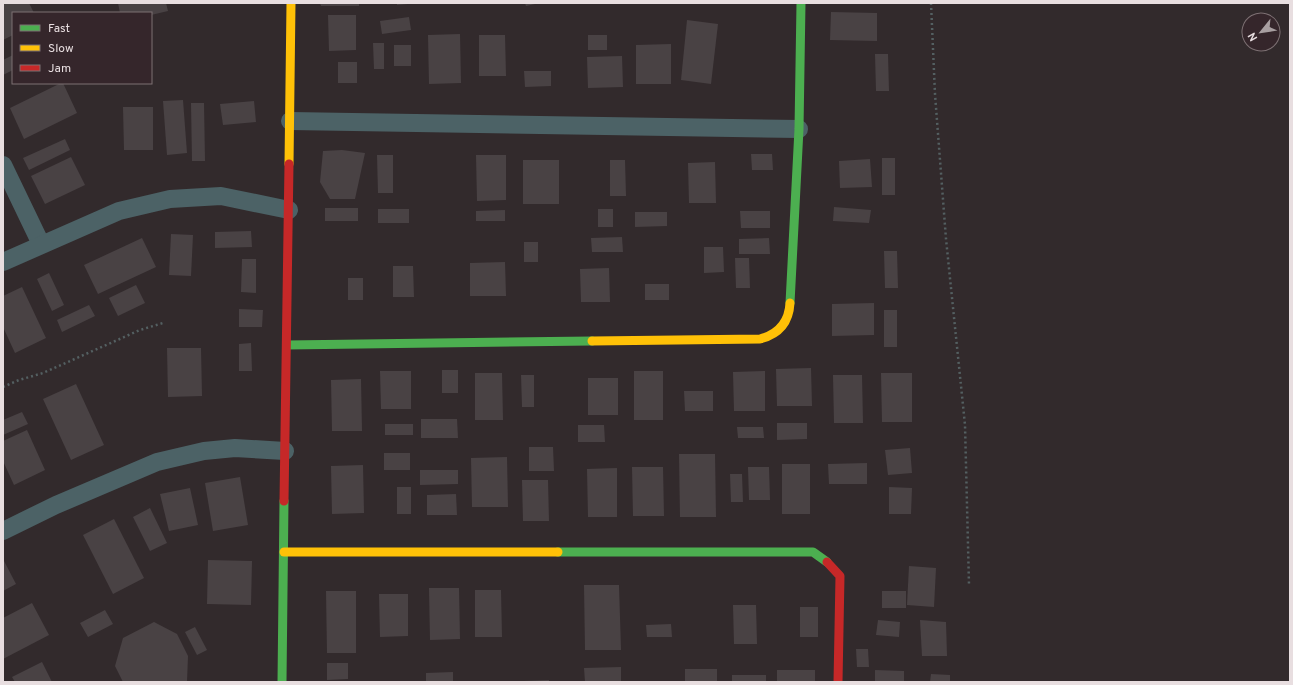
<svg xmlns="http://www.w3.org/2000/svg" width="1293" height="685" font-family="Overpass,sans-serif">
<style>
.building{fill:#494244}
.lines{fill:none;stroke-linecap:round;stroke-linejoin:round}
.path{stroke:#546062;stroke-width:2.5;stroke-dasharray:2 3;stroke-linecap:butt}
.street{stroke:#4c6266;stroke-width:18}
.fast{stroke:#4caf50;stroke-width:9}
.slow{stroke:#ffc107;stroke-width:9}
.jam{stroke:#c62828;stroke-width:9}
</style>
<rect width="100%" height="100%" fill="#322a2c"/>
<g class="building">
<path d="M3,3H29L34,13H13V35L3,40Z"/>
<path d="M118,3H166L168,11L151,15V13H120Z"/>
<path d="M320,3H359V6H321Z"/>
<path d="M397,3H408V4L397,5Z"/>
<path d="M525,3H535V4L526,6Z"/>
<path d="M831,12L877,13V41L830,40Z"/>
<path d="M328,15H356V50L329,51Z"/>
<path d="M409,17L411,30L382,34L380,21Z"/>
<path d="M687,20L718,24L711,84L681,80Z"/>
<path d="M460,34L461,83L429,84L428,35Z"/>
<path d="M479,35H505L506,76H479Z"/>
<rect x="588" y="35" width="19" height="15"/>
<path d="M373,43H384V69H374Z"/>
<path d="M671,44V84H636V45Z"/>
<rect x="394" y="45" width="17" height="21"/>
<path d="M875,54H888L889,91H876Z"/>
<path d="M13,55V70L3,75V60Z"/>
<path d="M622,56L623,87L588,88L587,57Z"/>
<rect x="338" y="62" width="19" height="21"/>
<path d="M524,71H551V86L525,87Z"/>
<path d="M61,83H63L77,113L24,139L10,108Z"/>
<path d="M183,100L187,153L167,155L163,101Z"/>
<path d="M254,101L256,122L223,125L220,104Z"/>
<path d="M191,103H204L205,161H192Z"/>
<path d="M123,107H153V150H124Z"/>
<path d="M65,139L70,150L29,170L23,158Z"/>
<path d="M342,150L365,153L355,199H330L320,182L323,151Z"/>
<path d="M751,154H772L773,170H752Z"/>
<path d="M377,155H393V193H378Z"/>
<path d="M476,155H506V200L477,201Z"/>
<path d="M71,157L85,185L45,204L31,176Z"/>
<rect x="882" y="158" width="13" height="37"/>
<path d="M870,159L872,187L840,188L839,161Z"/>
<rect x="523" y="160" width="36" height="44"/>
<path d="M610,160H625L626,196H610Z"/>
<path d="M715,162L716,203H689L688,163Z"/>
<path d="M834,207L871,210L869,223L833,221Z"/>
<rect x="325" y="208" width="33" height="13"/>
<rect x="378" y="209" width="31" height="14"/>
<rect x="598" y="209" width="15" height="18"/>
<path d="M505,210V221H476V211Z"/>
<path d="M740,211H770V228H741Z"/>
<path d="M635,212H667V226L635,227Z"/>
<path d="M251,231L252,247L215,248V232Z"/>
<path d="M171,234L193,235L191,276L169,275Z"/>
<path d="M622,237L623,252H592L591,238Z"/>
<path d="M142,238L156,267L98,294L84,265Z"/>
<path d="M769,238L770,254H739V239Z"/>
<rect x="524" y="242" width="14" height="20"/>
<path d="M704,247H723L724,272L704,273Z"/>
<path d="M884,251H897L898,288H885Z"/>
<path d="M735,258H749L750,288H736Z"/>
<path d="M242,259H256V293L241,292Z"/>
<path d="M505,262L506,296H470V263Z"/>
<path d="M393,266H413L414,297H393Z"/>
<path d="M609,268L610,302H581L580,269Z"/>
<path d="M49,273L64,305L52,311L37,279Z"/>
<rect x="348" y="278" width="15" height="22"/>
<rect x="645" y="284" width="24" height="16"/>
<path d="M136,285L145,303L118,316L109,298Z"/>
<path d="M22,287L46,338L15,353L3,327V296Z"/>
<path d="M874,303V335L832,336V304Z"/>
<path d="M89,305L95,316L62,332L57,320Z"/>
<path d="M239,309L263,310L262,327H239Z"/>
<rect x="884" y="310" width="13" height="37"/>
<path d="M251,343L252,371H239V344Z"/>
<path d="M167,348H201L202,396L168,397Z"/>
<path d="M811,368L812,406H777L776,369Z"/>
<rect x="442" y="370" width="16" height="23"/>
<path d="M380,371H411V409H381Z"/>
<rect x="634" y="371" width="29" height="49"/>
<path d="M765,371V411H734L733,372Z"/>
<path d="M475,373H502L503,420H475Z"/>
<path d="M881,373H912V422H882Z"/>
<path d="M521,375H534V407H522Z"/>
<path d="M833,375H862L863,423H834Z"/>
<rect x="588" y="378" width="30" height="37"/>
<path d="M361,379L362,431H332L331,380Z"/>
<path d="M76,384L104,445L71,460L43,399Z"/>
<path d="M684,391H713V411H685Z"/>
<path d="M22,412L28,424L3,435V420Z"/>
<path d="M421,419H457L458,438H421Z"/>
<path d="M777,423H807V439L777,440Z"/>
<rect x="385" y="424" width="28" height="11"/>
<path d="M578,425H604L605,442H578Z"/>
<path d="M737,427H763L764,438H738Z"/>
<path d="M27,430L45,470L14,485L3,461V441Z"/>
<path d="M529,447H553L554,471H529Z"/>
<path d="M910,448L912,473L888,475L885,450Z"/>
<rect x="384" y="453" width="26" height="17"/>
<path d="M679,454H715L716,517H680Z"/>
<path d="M507,457L508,507H472L471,458Z"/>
<path d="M867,463V484H829L828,464Z"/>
<rect x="782" y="464" width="28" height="50"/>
<path d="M363,465L364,513L332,514L331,466Z"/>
<path d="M632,467H663L664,516H633Z"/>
<path d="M748,467H769L770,500H749Z"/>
<path d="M617,468V517H588L587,469Z"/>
<path d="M420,470H458V484L420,485Z"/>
<path d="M730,474H742L743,502H731Z"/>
<path d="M240,477L248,525L213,531L205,483Z"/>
<path d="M522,480H548L549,521H523Z"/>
<rect x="397" y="487" width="14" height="27"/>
<path d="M889,487L912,488L911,514H889Z"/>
<path d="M190,488L198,525L169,531L160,494Z"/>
<path d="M456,494L457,515H427V495Z"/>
<path d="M150,508L167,543L150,551L133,517Z"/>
<path d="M114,519L144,578L113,594L83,535Z"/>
<path d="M3,559L16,584L3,591Z"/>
<path d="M208,560L252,561L251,605L207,604Z"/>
<path d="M909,566L936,568L934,607L907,605Z"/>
<path d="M584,585H619L621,650H585Z"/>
<path d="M429,588H459L460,639L430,640Z"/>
<path d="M475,590H501L502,637H475Z"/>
<path d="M326,591H356V653H327Z"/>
<rect x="882" y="591" width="24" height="17"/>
<path d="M379,594H408V636L380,637Z"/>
<path d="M32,603L49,635L3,659V618Z"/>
<path d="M733,605H756L757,644H734Z"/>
<rect x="800" y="607" width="18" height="30"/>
<path d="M105,610L113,624L88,637L80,623Z"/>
<path d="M878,620L900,622L899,637L876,635Z"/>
<path d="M920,620L946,622L947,656H922Z"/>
<path d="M154,622L177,634L188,656L187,682H123L115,666L123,638Z"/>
<path d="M671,624L672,637H647L646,625Z"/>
<path d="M195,627L207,650L197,655L185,632Z"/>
<path d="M856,649H868L869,667H857Z"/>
<path d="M42,662L52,682H15L12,677Z"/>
<path d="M327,663H348V679L327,680Z"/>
<path d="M621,667V682H585L584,668Z"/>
<rect x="685" y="669" width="32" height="13"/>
<rect x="777" y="670" width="38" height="12"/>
<path d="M875,670L904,671V682H875Z"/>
<path d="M453,672V682H426V673Z"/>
<path d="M931,674L950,675V682H930Z"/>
<rect x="732" y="675" width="34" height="7"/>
<path d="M549,680V682H523V681Z"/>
</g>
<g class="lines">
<g class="path">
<path d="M931,3L935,94L946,239L965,425L969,585"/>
<path d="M3,387L19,380L43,373L140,330L163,323"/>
</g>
<g class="street">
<path d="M290,121L799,129"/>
<path d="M3,165L41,244"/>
<path d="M3,262L119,211L170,199L221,196L289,210"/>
<path d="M3,531L56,505L157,462L204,451L235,448L285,451"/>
</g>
<g class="fast">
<path d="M790,303L799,129L801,3"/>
<path d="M287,345L592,341"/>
<path d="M558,552H813L827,562"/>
<path d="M282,682L284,501"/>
</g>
<g class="slow">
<path d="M289,164L291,3"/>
<path d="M592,341L760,339C779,334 789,322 790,303"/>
<path d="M284,552H558"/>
</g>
<g class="jam">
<path d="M284,501L289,164"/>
<path d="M827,562L840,576L838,682"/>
</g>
</g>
<rect width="1293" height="685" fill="none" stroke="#e8dee0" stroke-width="8"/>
<rect x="12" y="12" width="140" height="72" fill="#35262b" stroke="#7d7073"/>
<rect x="20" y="25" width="20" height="6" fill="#4caf50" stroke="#7d7073"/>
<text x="48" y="32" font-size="12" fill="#e8dee0">Fast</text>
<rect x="20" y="45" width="20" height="6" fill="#ffc107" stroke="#7d7073"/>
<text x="48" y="52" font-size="12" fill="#e8dee0">Slow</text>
<rect x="20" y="65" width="20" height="6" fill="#c62828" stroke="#7d7073"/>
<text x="48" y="72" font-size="12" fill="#e8dee0">Jam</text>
<g transform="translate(1261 32) rotate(240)"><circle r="19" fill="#35262b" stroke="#7d7073"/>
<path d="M0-3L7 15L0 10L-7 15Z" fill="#a89fa1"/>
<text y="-6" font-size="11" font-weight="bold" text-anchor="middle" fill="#e8dee0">N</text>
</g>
</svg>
